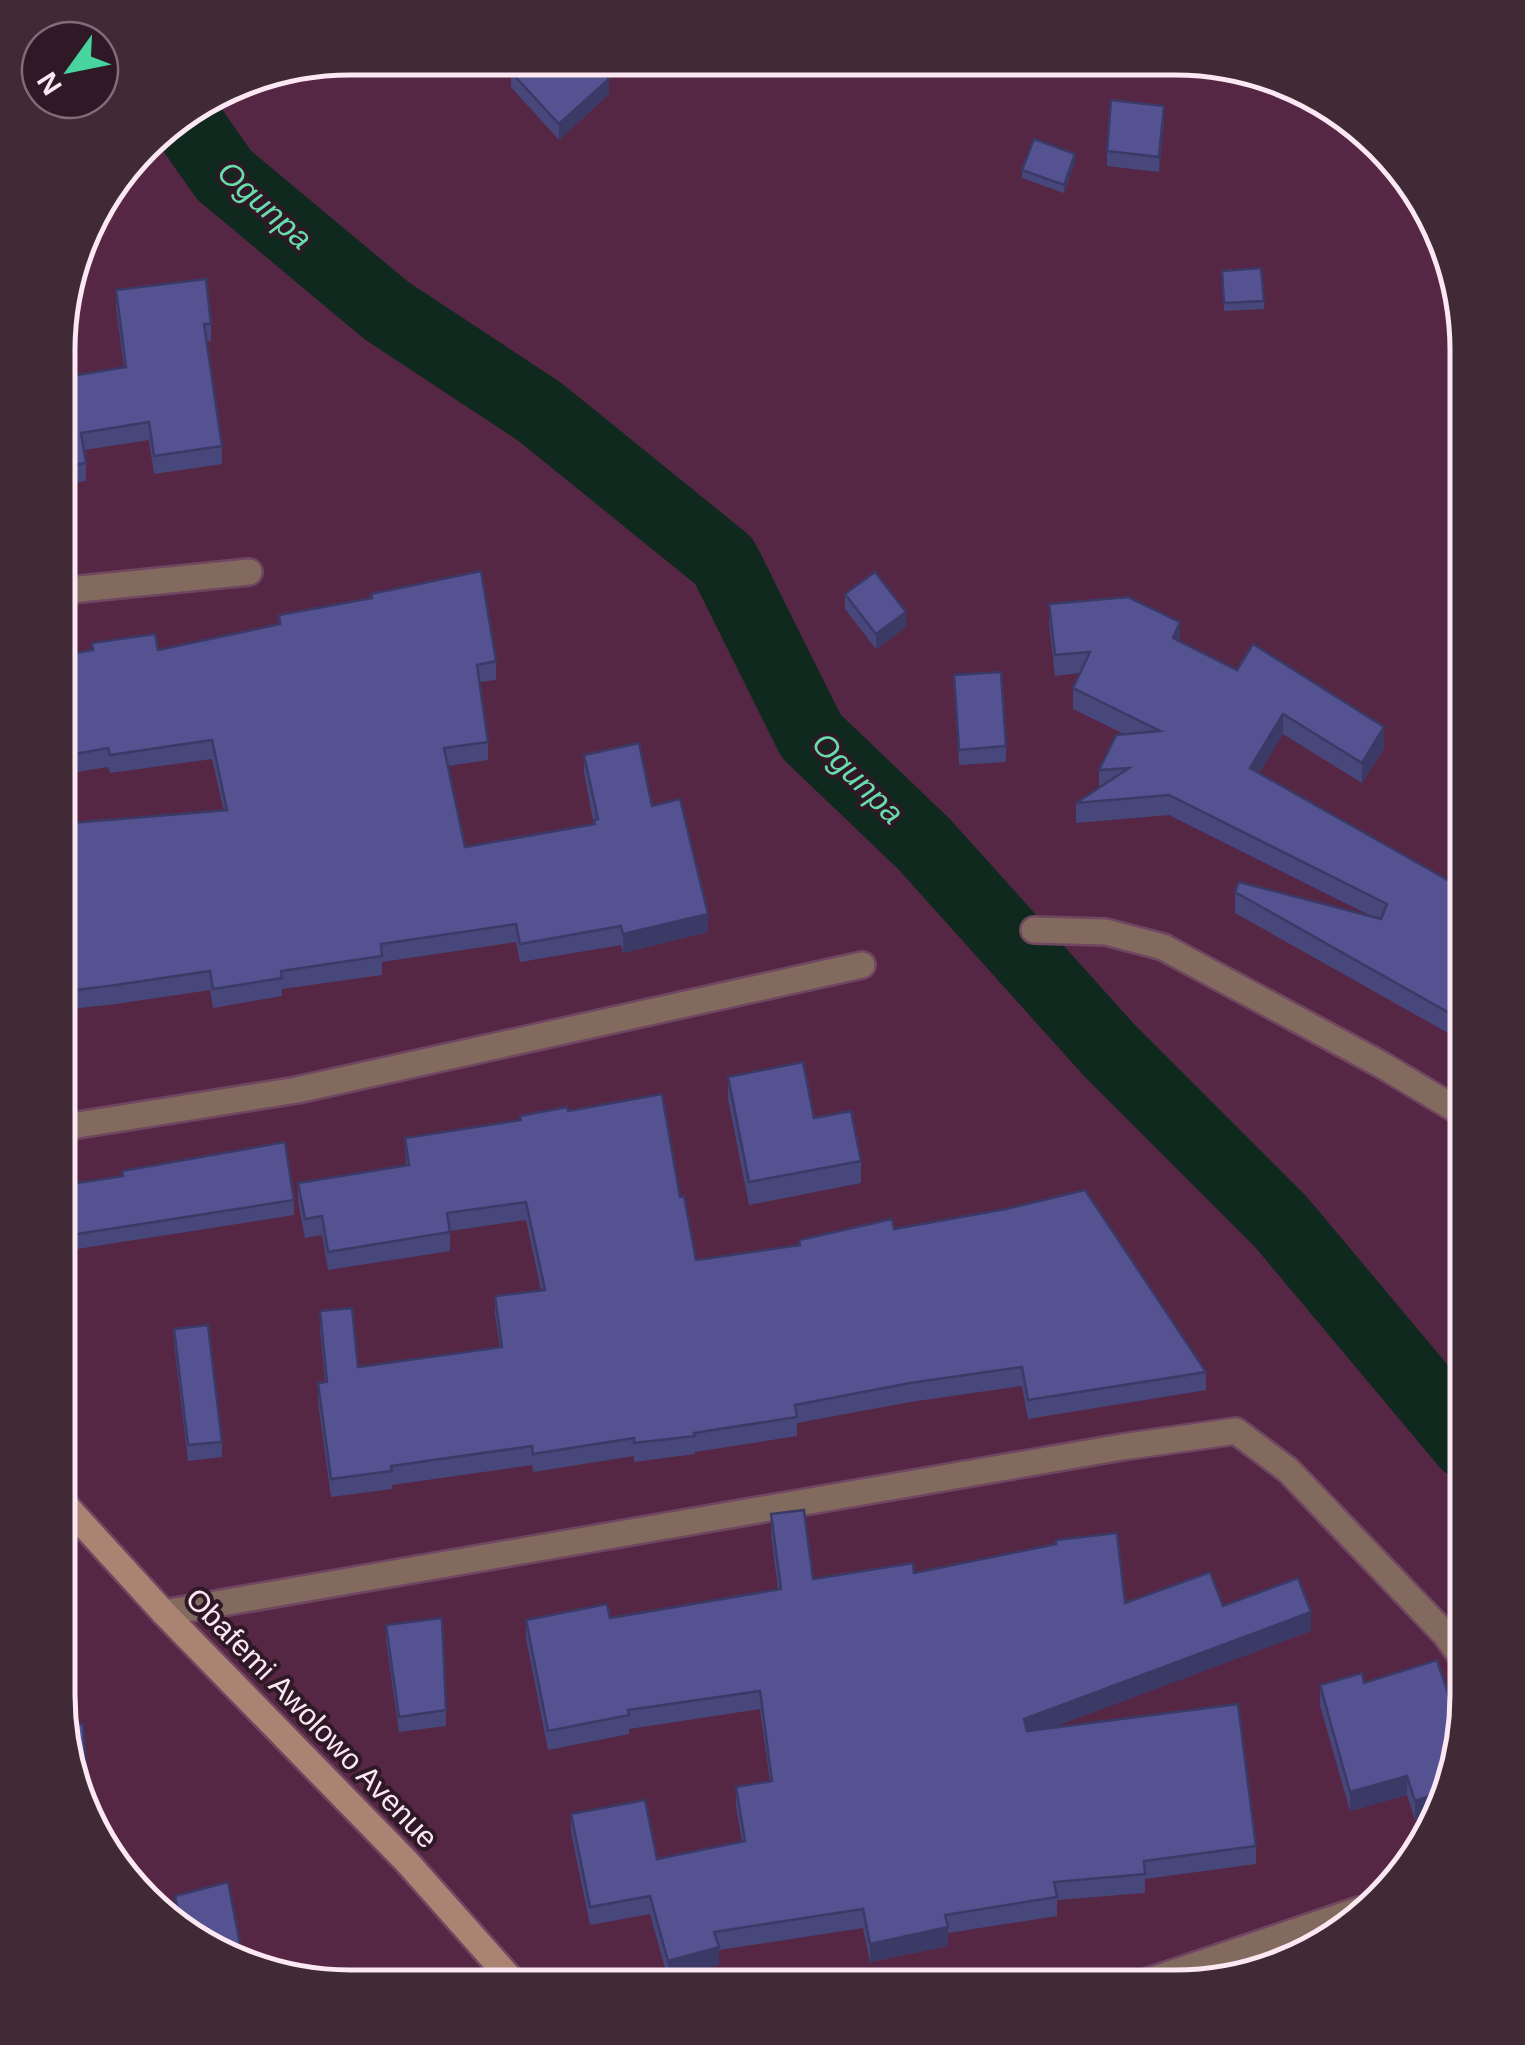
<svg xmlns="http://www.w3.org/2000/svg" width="1525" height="2045" font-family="Helvetica,sans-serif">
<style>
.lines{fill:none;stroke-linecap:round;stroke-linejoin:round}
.river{stroke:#0f291e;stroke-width:72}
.minor-casing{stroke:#704661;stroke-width:30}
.secondary-casing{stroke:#704661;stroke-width:30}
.minor{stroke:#836a5f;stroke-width:25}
.secondary{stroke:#ab8373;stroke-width:25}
.wall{fill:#48477c}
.shaded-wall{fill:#3b3965}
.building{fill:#545290;stroke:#3b3965;stroke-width:2.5}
.labels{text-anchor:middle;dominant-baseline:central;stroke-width:8;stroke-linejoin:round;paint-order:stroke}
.street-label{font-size:30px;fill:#fbe8f3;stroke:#2f1926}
.water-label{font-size:32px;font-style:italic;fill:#68ddac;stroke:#2f1926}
.rim{fill:none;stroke:#fbe8f3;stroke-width:5}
</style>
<rect width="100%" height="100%" fill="#562745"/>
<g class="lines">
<path class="river" d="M182,115L224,175L387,311L540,412L724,561L811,736L924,844L1109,1050L1281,1222L1467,1444"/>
<defs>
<g id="minor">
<path d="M60,591L249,572"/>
<path d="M1034,930L1106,932L1163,947L1382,1065L1467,1116"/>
<path d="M59,1128L297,1090L862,965"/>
<path d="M164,1613L1122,1447L1236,1431L1288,1470L1445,1634L1467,1664"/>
<path d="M1131,1987L1359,1910"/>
</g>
<path id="secondary" d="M58,1497L164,1613L407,1862L517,1986"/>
</defs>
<use href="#minor" class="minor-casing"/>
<use href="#secondary" class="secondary-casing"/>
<use href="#minor" class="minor"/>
<use href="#secondary" class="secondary"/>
</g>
<g class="wall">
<path d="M511,58H590L609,94L559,140L511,87V72L518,65Z"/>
<path d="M1164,121L1159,172L1107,166V151Z"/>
<path d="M1075,162L1064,193L1022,178V170Z"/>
<path d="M1222,271L1264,301V309L1224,311Z"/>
<path d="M116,290L211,324V341L207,342L222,446V464L154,474L149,440L84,450L86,463V481L60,485V378L124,367L116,308Z"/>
<path d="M845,594L906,627L876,649L845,609Z"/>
<path d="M1049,604L1180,642L1384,748L1362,783L1283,734L1259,773L1467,891V1045L1457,1041V1038L1235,913V892L1373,917L1169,815L1076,823V803L1099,787V770L1124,734L1073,709V688L1080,673L1055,676L1049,624Z"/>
<path d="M279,615L496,661V680L480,682L488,742V760L447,766L465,847L594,825L584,773V755L652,806L708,932L623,953L621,945L520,962L516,942L382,962V975L282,989V996L213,1008L210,990L109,1005L59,1010V824L224,811L212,759L110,773L108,767L59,775V656L92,650V643L158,650L279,624Z"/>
<path d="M954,675L1006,746V762L959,765Z"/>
<path d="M728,1077L814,1118L861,1161V1183L749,1205L728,1099Z"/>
<path d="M568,1111L680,1197L696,1260L799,1245V1240L894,1229L1206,1372V1390L1028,1419L1022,1386L910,1402L797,1423V1436L695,1452V1454L634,1462V1456L533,1472L532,1465L392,1485V1489L331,1497L318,1402V1383L325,1382L320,1330V1311L358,1367L500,1347L495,1315V1296L541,1290L526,1220L450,1231V1251L328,1270L322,1235L305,1238L298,1201V1183L406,1165L405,1138L520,1120Z"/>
<path d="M122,1171L294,1200V1215L58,1252V1186L122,1176Z"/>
<path d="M174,1329L222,1442V1457L188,1461L174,1344Z"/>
<path d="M771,1514L813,1579L914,1573L1125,1603L1223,1606L1311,1631L1050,1728L1256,1846V1864L1145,1879V1893L1057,1900V1916L948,1933V1946L870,1962L863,1928L719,1950V1965L668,1979L650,1914L590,1925L571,1832V1814L657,1859L742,1841L736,1806V1787L770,1782L760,1709L629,1729V1734L548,1750L526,1638V1620L610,1618L778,1590L771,1533Z"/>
<path d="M386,1625L446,1710V1726L399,1732L386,1640Z"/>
<path d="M1364,1683L1461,1732L1433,1815L1415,1820L1407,1795L1350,1811L1320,1705V1685Z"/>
<path d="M65,1726L89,1808V1823H88Z"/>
<path d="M175,1896L187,1938L179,1929L175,1910Z"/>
</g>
<g class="shaded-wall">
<path d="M609,79V94L559,140V124Z"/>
<path d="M1164,106V121L1159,172V157Z"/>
<path d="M1075,154V162L1064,193V185Z"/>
<path d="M906,612V627L876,649V634Z"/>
<path d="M1180,622V643L1173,638Z"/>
<path d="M1283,714V734L1250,788V768Z"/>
<path d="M1384,727V748L1362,783V763Z"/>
<path d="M708,914V932L623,953V934Z"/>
<path d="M1311,1612V1631L1024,1738V1719Z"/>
<path d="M1407,1776V1795L1350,1811V1792Z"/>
<path d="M1440,1793L1433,1815L1415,1820V1801Z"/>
<path d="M948,1927V1946L870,1962V1944Z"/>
<path d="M719,1947V1965L668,1979V1961Z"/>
</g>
<g class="building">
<path d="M524,58H590L609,79L559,124L511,72Z"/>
<path d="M1111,100L1164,106L1159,157L1107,151Z"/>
<path d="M1034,139L1075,154L1064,185L1022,170Z"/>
<path d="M1261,268L1264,301L1224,303L1222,271Z"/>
<path d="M206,279L211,324H204L222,446L154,456L149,422L81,433L86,463L60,467V378L126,367L116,290Z"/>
<path d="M481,571L496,661L477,665L488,742L444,748L465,847L595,824L594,820L598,819L584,755L639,743L652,806L680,799L708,914L623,934L621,926L520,944L516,924L381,944L382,956L281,971L282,978L213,989L210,971L109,986L59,992V824L227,810L212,740L110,755L108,748L59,757V656L93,650L92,643L155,634L158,650L280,624L279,615L372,598L371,594Z"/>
<path d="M875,572L906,612L876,634L845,594Z"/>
<path d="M1128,597L1180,622L1173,638L1237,670L1253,644L1384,727L1362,763L1283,714L1250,768L1467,891V1025L1457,1020L1458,1018L1235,892L1239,882L1381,919L1387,904L1169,795L1076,803L1129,768L1099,770L1116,735L1160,731L1073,688L1090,652L1055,655L1049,604Z"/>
<path d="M1001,672L1006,746L959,750L954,675Z"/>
<path d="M803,1062L814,1118L851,1111L861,1161L749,1182L728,1077Z"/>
<path d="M662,1094L680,1197L684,1196L696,1260L800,1245L799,1240L892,1219L894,1229L1006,1209L1085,1190L1206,1372L1028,1400L1022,1367L910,1383L795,1405L797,1417L694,1433L695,1436L634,1443V1438L533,1454L532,1446L391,1466L392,1471L331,1479L318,1383L327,1382L320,1311L352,1308L358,1367L502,1347L495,1296L545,1290L526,1202L447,1213L450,1232L328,1252L322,1216L305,1219L298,1183L409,1165L405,1138L521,1120L520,1116L567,1107L568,1111Z"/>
<path d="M285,1142L294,1200L58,1237V1186L123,1176L122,1171Z"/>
<path d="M208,1325L222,1442L188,1445L174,1329Z"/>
<path d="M804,1510L813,1579L913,1563L914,1573L1056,1544V1540L1117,1533L1125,1603L1210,1572L1223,1606L1298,1578L1311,1612L1024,1719L1027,1731L1238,1704L1256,1846L1144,1861L1145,1874L1054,1882L1057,1897L945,1915L948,1927L870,1944L863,1909L714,1932L719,1947L668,1961L650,1896L590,1907L571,1814L645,1800L657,1859L745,1841L736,1787L772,1781L760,1691L628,1710L629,1715L548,1731L526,1620L607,1604L610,1618L781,1589L771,1514Z"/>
<path d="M442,1618L446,1710L399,1717L386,1625Z"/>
<path d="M1437,1660L1461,1732L1440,1793L1415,1801L1407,1776L1350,1792L1320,1685L1362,1673L1364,1683Z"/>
<path d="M83,1724L89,1808L84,1809L65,1726Z"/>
<path d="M228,1882L243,1959L187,1938L183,1934L175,1896Z"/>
</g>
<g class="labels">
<g class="street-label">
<text transform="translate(312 1718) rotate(46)">Obafemi Awolowo Avenue</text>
</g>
<g class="water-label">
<text transform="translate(265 205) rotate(42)">Ogunpa</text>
<text transform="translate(858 778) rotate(45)">Ogunpa</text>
</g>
</g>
<path d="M0 0H1525V2045H0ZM350 75H1175A275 275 0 0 1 1450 350V1695A275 275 0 0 1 1175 1970H350A275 275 0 0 1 75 1695V350A275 275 0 0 1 350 75Z" fill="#3f2a36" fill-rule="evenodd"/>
<path class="rim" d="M350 75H1175A275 275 0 0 1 1450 350V1695A275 275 0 0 1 1175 1970H350A275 275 0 0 1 75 1695V350A275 275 0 0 1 350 75Z"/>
<g transform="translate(70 70) rotate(237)"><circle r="48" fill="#2f1926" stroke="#816c78" stroke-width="2.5"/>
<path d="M0-8L18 38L0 25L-18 38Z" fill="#47d49e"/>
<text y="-15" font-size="28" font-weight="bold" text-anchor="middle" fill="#fbe8f3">N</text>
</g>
</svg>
